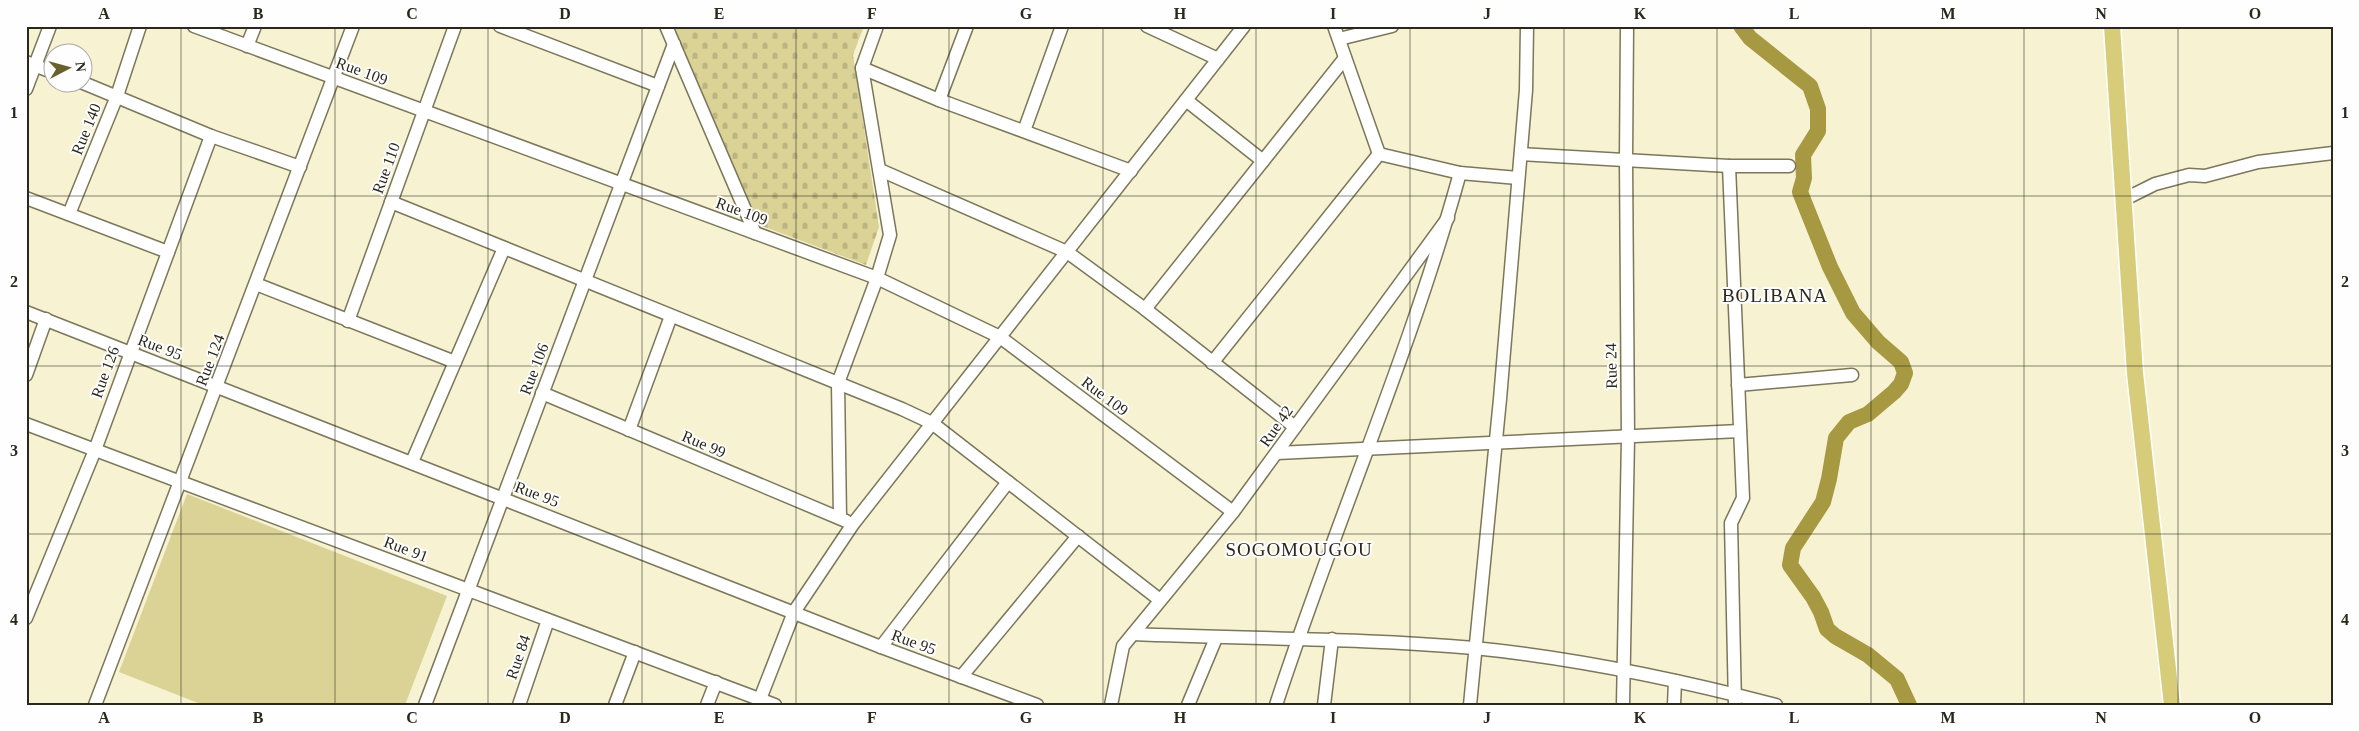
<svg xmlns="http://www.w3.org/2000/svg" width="2359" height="731" font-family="Georgia,serif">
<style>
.cemetery{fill:url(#cemetery-stones)}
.pitch{fill:#dbd296}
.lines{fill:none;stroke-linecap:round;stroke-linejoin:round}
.river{stroke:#a69942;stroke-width:16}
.minor-casing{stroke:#7b775a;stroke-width:15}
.major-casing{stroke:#fff;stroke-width:19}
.minor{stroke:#fff;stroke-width:12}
.major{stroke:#d7cc7a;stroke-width:16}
.grid{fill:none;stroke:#2a281c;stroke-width:1;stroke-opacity:0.55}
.labels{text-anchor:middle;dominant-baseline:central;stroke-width:4;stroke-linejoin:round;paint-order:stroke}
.street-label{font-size:16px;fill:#2a281c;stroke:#fefefe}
.quarter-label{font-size:19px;letter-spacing:1px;fill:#2a281c;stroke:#fefefe}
.neatline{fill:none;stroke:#2a281c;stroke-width:2}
.grid-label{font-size:16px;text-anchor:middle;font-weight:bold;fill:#2a281c}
</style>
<defs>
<pattern id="cemetery-stones" width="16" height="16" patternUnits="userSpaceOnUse" patternTransform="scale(1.25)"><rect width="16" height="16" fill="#dbd296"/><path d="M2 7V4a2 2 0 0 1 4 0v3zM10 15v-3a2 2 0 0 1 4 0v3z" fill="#bcb481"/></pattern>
</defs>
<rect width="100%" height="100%" fill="#f7f2d2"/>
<path class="cemetery" d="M671,26H864L853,55L879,227L866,265L754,223Z"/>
<path class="pitch" d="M187,494L447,596L405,705H203L119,672Z"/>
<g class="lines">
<path class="river" d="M1741,26L1750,38L1810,86L1818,109V131L1803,155L1804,178L1800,192L1830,267L1853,313L1878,342L1901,362L1905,373L1901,384L1894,392L1868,414L1849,422L1836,438L1829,479L1823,502L1793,548L1790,565L1813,597L1821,612L1827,629L1835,636L1868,655L1897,679L1909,705"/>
<defs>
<g id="minor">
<path d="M194,26L877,278L1000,337L1233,512"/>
<path d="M500,26L658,86"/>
<path d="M666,26L755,233"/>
<path d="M1147,26L1218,59"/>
<path d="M1334,26L1379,154"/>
<path d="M1339,39L1392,26"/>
<path d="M247,46L255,26"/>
<path d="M26,62L52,72"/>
<path d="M862,68L939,100L1131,171"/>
<path d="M81,82L211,136L300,167"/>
<path d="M26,89L50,26"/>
<path d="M939,100L967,26"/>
<path d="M1186,100L1263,161"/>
<path d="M1024,131L1062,26"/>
<path d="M1379,154L1460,173L1518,178"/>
<path d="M1521,154L1729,166H1789"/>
<path d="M1729,166L1743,498L1731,523L1735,705"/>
<path d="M880,170L1067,252L1145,309L1295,427"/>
<path d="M26,198L168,252"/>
<path d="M2125,199L2155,184L2189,175L2205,176L2258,162L2333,153"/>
<path d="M391,202L902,409L932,423L1160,600"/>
<path d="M69,214L117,96L140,26"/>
<path d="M256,284L455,362"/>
<path d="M1145,309L1345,58"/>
<path d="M26,312L881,647L1037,705"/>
<path d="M348,321L455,26"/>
<path d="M1212,363L1379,154"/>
<path d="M26,375L46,319"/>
<path d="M1738,385L1852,375"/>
<path d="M542,393L846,521"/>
<path d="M26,424L775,705"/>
<path d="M629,430L671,316"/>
<path d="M1277,453L1740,431"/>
<path d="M412,462L504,248"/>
<path d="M840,518L838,383L877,278L890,235L862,68L877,26"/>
<path d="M26,618L95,450L211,136"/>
<path d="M1133,634C1247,639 1361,638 1474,648C1576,658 1676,679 1776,705"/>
<path d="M881,647L1008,482"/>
<path d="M961,677L1078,536"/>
<path d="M760,699L794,612L853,524L1244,26"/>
<path d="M95,705L353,26"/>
<path d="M425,705L674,44"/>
<path d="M519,705L548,620"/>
<path d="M615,705L635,652"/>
<path d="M707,705L716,682"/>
<path d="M1111,705L1123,646L1233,512L1448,218"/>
<path d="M1188,705L1216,638"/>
<path d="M1276,705C1334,526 1410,354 1460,173"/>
<path d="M1324,705L1332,639"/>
<path d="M1470,705L1500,399L1526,90L1527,26"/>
<path d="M1623,705L1628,438L1626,160L1627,26"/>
<path d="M1674,705L1675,681"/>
</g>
<path id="major" d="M2112,26L2135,373L2172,705"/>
</defs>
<use href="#minor" class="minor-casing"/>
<use href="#major" class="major-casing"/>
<use href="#minor" class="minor"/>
<use href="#major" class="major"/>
</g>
<path class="grid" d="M181,26V705M335,26V705M488,26V705M642,26V705M796,26V705M949,26V705M1103,26V705M1256,26V705M1410,26V705M1564,26V705M1717,26V705M1871,26V705M2024,26V705M2178,26V705M26,196H2333M26,366H2333M26,534H2333"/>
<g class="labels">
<g class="street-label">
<text transform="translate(362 71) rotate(20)">Rue 109</text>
<text transform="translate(86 129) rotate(-68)">Rue 140</text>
<text transform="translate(386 168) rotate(-70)">Rue 110</text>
<text transform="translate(742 211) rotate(20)">Rue 109</text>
<text transform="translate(160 347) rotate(21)">Rue 95</text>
<text transform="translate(210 360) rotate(-69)">Rue 124</text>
<text transform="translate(1611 366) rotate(-91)">Rue 24</text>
<text transform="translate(534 369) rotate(-69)">Rue 106</text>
<text transform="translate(105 372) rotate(-70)">Rue 126</text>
<text transform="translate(1105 396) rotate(37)">Rue 109</text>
<text transform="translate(1276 426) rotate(-55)">Rue 42</text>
<text transform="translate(704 444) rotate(23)">Rue 99</text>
<text transform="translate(537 494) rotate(21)">Rue 95</text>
<text transform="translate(406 549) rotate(21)">Rue 91</text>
<text transform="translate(914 642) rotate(20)">Rue 95</text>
<text transform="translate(518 657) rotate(-71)">Rue 84</text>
</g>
<g class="quarter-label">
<text x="1775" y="295">BOLIBANA</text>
<text x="1299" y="549">SOGOMOUGOU</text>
</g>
</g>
<rect width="2359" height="731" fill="none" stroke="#fefefe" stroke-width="55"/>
<g transform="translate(68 68) rotate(84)"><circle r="24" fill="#fefefe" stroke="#a9a8a4"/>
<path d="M0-4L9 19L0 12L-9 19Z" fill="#68602d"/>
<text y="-8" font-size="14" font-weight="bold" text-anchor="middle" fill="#2a281c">N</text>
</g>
<rect x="28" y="28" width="2304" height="676" class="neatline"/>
<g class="grid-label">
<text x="104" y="19">A</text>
<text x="258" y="19">B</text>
<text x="412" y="19">C</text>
<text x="565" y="19">D</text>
<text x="719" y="19">E</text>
<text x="872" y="19">F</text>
<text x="1026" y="19">G</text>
<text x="1180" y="19">H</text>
<text x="1333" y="19">I</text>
<text x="1487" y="19">J</text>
<text x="1640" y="19">K</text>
<text x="1794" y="19">L</text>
<text x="1948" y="19">M</text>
<text x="2101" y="19">N</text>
<text x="2255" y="19">O</text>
<text x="14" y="118">1</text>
<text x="2345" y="118">1</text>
<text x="14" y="287">2</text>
<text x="2345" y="287">2</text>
<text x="14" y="456">3</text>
<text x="2345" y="456">3</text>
<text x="14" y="625">4</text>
<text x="2345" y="625">4</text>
<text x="104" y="723">A</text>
<text x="258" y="723">B</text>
<text x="412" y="723">C</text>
<text x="565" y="723">D</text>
<text x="719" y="723">E</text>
<text x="872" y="723">F</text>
<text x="1026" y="723">G</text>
<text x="1180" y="723">H</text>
<text x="1333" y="723">I</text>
<text x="1487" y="723">J</text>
<text x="1640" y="723">K</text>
<text x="1794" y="723">L</text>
<text x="1948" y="723">M</text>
<text x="2101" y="723">N</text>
<text x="2255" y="723">O</text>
</g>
</svg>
